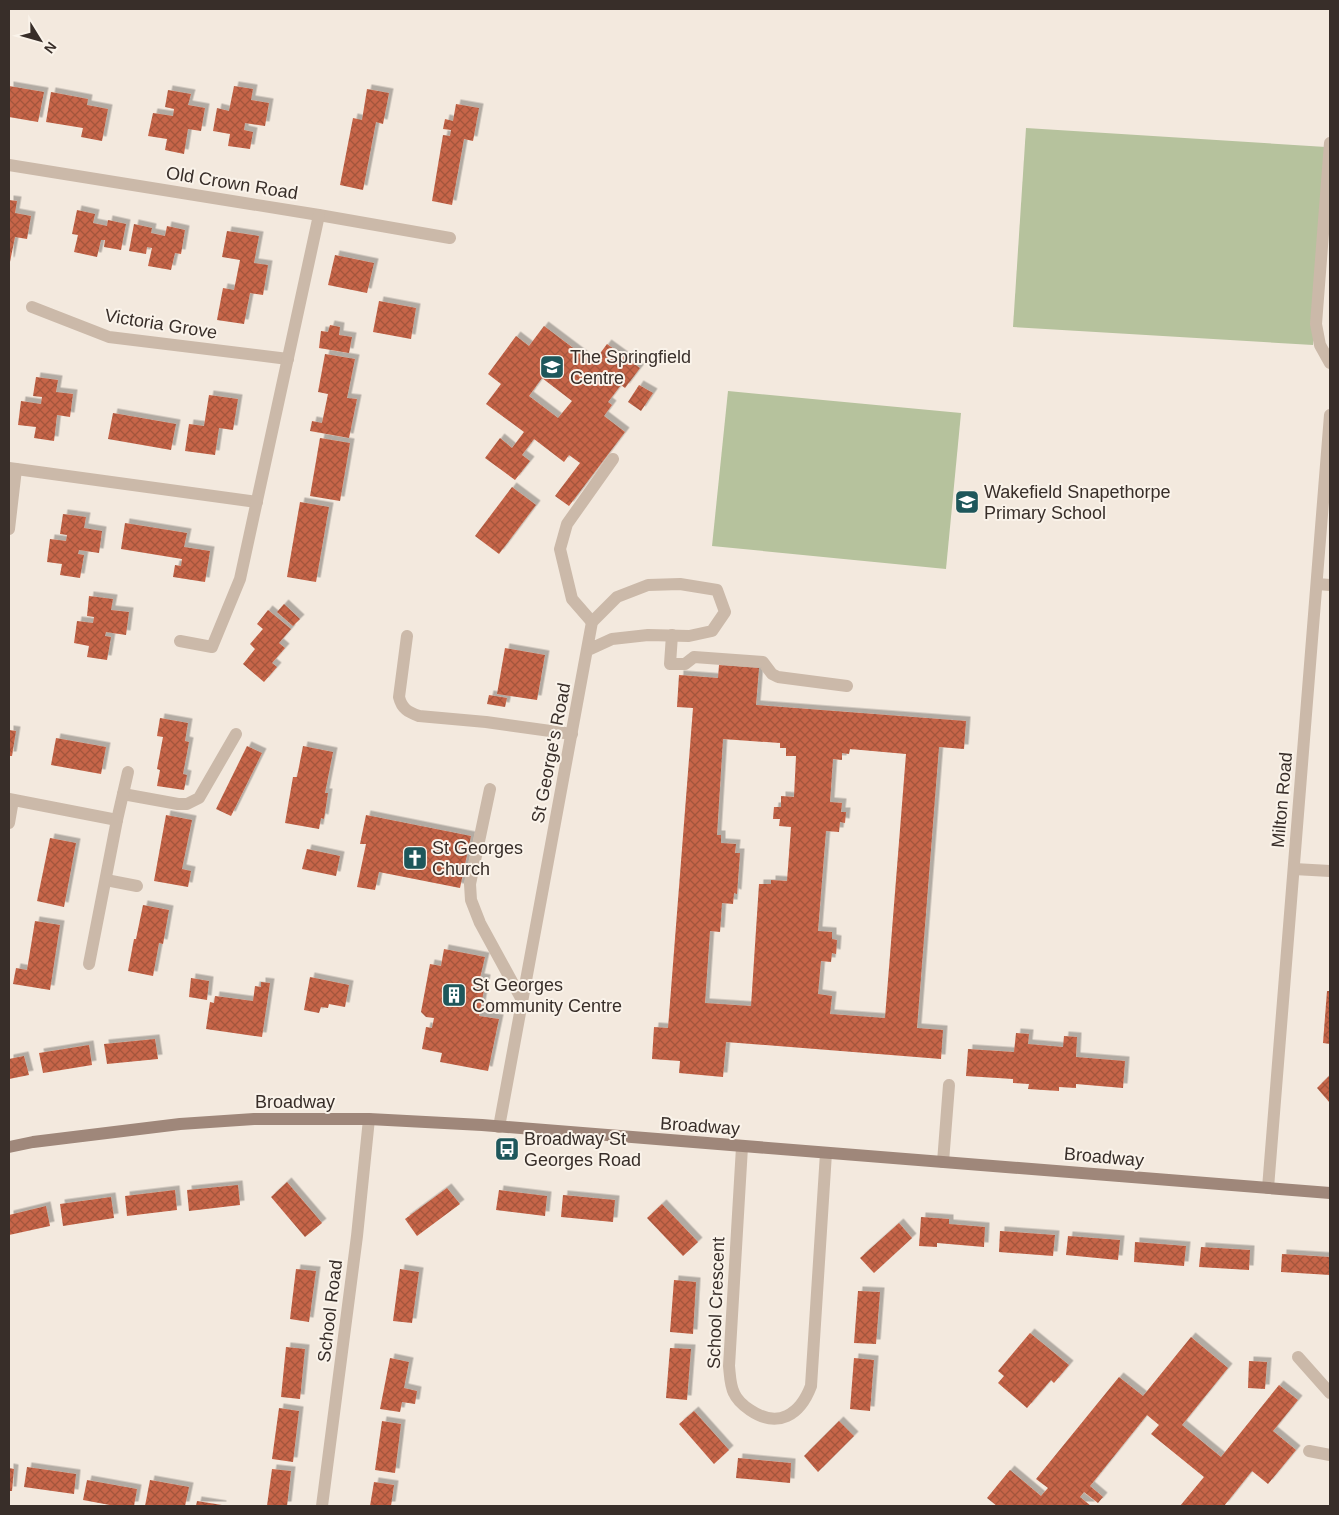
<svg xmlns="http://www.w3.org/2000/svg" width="1339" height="1515" font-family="Helvetica,sans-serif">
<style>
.pitch{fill:#b6c29d}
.building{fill:url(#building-cross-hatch);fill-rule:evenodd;filter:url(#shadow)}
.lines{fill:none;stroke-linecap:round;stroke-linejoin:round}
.lane{stroke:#cbb9a9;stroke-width:12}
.street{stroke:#cbb9a9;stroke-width:12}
.secondary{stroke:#9f877a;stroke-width:12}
.labels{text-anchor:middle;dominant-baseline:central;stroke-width:4;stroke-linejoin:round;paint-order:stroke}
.street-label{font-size:18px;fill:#382e29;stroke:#faf3ea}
.poi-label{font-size:18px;fill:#382e29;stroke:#faf3ea;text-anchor:start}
</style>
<defs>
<pattern id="building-cross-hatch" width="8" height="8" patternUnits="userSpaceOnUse" patternTransform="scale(1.25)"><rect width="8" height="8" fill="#c76548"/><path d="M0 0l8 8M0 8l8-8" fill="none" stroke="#a3543c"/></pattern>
<filter id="shadow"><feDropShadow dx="4.5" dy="-4.5" stdDeviation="0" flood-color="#0004"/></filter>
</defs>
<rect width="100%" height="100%" fill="#f3e9de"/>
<g class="pitch">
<path d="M1026,128L1326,147L1313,345L1013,327Z"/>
<path d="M728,391L961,413L946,569L712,546Z"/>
</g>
<g class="building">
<path d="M9,86L44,92L38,122L9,117Z"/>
<path d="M234,86L253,89L251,100L269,103L265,126L245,123L244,130L253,132L250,149L228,146L230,134L213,131L217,108L229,111Z"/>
<path d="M367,89L389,93L383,124L376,122L363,190L340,185L353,118L362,120Z"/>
<path d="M168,90L191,94L188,105L205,108L201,131L188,129L184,154L165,150L167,139L148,136L153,113L173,116L174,109L165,107Z"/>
<path d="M51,92L88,99L87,105L108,109L102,141L81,137L83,128L46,122Z"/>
<path d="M456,104L479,108L473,141L464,139L452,205L432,201L443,135L450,136L451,130L443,129L445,119L453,121Z"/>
<path d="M9,200L17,201L15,213L31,216L27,239L15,237L10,262L9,261Z"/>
<path d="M77,210L95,214L93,223L107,226L108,220L126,224L121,250L104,247L105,240H101L97,257L74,252L78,235L72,234Z"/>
<path d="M134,224L152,228L151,233L165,236L167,226L185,230L181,254L175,253L171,270L148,266L152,248L147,247L146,254L129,251Z"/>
<path d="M227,231L259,236L254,263L268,265L263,295L250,293L244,324L217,320L223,288L234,290L240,260L222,257Z"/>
<path d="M335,255L374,263L367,293L328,285Z"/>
<path d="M379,301L416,308L411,339L373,332Z"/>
<path d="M330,325L340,327L339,335L352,337L349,353L319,348L321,331L328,332Z"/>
<path d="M544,326L593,363L607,344L640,368L625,388L621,385L608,402L612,405L604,416L625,432L569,506L555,496L580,463L569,455L564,462L534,439L522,455L530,461L515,480L485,458L500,438L512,448L524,432L486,404L501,384L488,374L516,336L529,346ZM542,378L572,401L558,418L529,396Z"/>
<path d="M325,354L355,359L347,398L357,399L349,438L310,431L312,421L322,423L328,394L318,392Z"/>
<path d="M36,377L58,380L56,392L73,394L70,417L57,415L54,441L34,438L36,427L18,425L21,401L41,404L42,397L33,396Z"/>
<path d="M639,385L653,393L641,411L628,402Z"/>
<path d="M209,395L238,399L233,430L219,428L215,455L185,451L189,424L204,426Z"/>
<path d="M113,413L176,424L171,450L108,439Z"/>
<path d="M320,438L350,443L340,501L310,496Z"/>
<path d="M512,487L536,505L499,554L475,536Z"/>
<path d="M300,502L329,507L316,582L287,577Z"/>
<path d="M63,514L86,517L84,528L102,531L99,553L79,550L78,554L84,555L80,578L60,575L62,564L47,562L50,539L66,541L67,535L60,534Z"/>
<path d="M125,523L187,533L184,547L210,551L205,582L173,577L175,565L181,566L182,559L121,549Z"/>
<path d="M89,596L113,599L111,610L129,612L126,635L106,632L105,636L111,637L107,660L87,657L89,646L74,643L77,621L93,623L94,617L87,616Z"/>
<path d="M284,604L300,619L293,626L277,612Z"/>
<path d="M268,610L291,629L279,643L285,648L272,663L277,667L264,682L243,664L255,649L250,644L263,629L257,624Z"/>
<path d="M505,648L545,655L537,700L497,694Z"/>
<path d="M719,665L759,668L756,705L966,721L964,749L939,747L917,1028L943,1030L941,1059L726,1042L723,1077L679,1073L680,1061L652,1059L654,1027L668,1028L693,708L677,707L679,675L718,678ZM723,739L780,743V748H786V756H796L794,797L781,796V807H774L773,819H780L779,826L791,827L787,881L771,880V884H759L751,1006L705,1003L710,931L720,932L722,903L733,904L734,893L737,894L740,853H735L736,844L721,843V835H717ZM850,749L906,754L885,1018L830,1014L832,996L818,994L821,961L831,962L832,953L836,954L837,940L832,939V932L818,931L826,831L839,832L840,822L845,823L846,812H841L842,803L830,802L833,759L842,760V753L849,754Z"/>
<path d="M489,695L507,698L505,707L487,704Z"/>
<path d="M160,718L188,723L185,741L189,742L183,774L187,775L184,790L157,786L160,770L157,769L163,737L157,736Z"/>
<path d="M9,730L16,731L12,756H9Z"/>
<path d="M56,738L106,747L101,774L51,765Z"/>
<path d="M247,746L262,753L231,816L216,809Z"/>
<path d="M303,746L333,752L325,793H328L324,819L321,818L319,829L285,823L293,777H297Z"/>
<path d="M166,815L192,820L182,869L191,871L188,887L154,881Z"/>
<path d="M366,815L471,836L460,888L379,872L375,890L357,887L366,844H360Z"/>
<path d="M50,838L76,843L64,907L37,901Z"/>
<path d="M307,849L340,856L336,876L302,869Z"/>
<path d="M143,905L169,910L163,944L159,943L153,976L128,971L134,939H136Z"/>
<path d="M35,921L60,925L50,990L13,984L16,968L27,970Z"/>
<path d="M444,949L485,957L480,978L486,979L479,1016L499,1019L488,1071L440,1062L442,1053L422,1049L426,1027L432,1028L434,1018L426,1017L421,1012L430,964L441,966Z"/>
<path d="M310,977L349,985L345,1007L329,1004L328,1008L321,1007L319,1013L304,1010Z"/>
<path d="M191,978L209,981L207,1000L189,997Z"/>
<path d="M261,982L270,983L262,1037L206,1029L210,1002L214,1003L215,996L253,1001L255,986L261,987Z"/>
<path d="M1327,991H1330V1044L1323,1043Z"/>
<path d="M1016,1033L1029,1034L1028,1044L1063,1047L1064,1036L1077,1037L1076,1057L1125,1061L1123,1088L1076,1084V1088L1059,1087V1091L1028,1089L1029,1084L1013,1083V1079L966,1076L968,1049L1014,1052Z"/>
<path d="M155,1039L158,1059L107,1064L104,1044Z"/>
<path d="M89,1045L92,1065L43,1073L39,1053Z"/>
<path d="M24,1056L29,1075L9,1079V1059Z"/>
<path d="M1330,1075V1103L1317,1088Z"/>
<path d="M287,1182L322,1223L305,1237L271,1197Z"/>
<path d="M238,1185L240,1205L189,1211L187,1190Z"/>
<path d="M447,1188L460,1204L417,1236L405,1219Z"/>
<path d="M175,1190L177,1210L127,1216L125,1196Z"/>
<path d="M499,1190L547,1196L545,1216L496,1210Z"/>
<path d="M563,1195L615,1200L613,1222L561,1217Z"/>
<path d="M111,1197L114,1218L63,1226L60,1204Z"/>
<path d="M662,1204L698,1242L683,1256L647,1218Z"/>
<path d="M46,1206L50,1226L9,1235V1215Z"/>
<path d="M921,1217L949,1219V1224L985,1227L984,1247L937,1243V1247L919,1246Z"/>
<path d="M899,1223L912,1238L874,1273L860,1258Z"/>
<path d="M1000,1231L1055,1235L1053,1256L999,1252Z"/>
<path d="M1068,1236L1120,1240L1118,1260L1066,1255Z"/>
<path d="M1135,1242L1186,1246L1184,1266L1134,1262Z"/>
<path d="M1201,1247L1250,1250L1249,1270L1199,1267Z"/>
<path d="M1282,1254L1330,1257V1275L1281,1272Z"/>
<path d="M296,1269L316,1271L309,1322L290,1319Z"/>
<path d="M400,1269L419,1272L412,1323L393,1321Z"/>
<path d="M674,1280L696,1282L693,1334L670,1332Z"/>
<path d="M858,1291L880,1292L876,1344L854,1343Z"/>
<path d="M1030,1333L1069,1365L1054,1383L1051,1380L1027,1408L998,1383L1004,1376L998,1371Z"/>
<path d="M1191,1337L1228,1368L1182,1425L1221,1457L1279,1385L1298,1400L1273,1431L1296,1450L1268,1484L1252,1471L1224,1506H1180L1204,1477L1151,1434L1159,1425L1147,1415L1090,1486L1103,1497L1098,1503L1084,1492L1080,1497L1091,1506H997L987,1498L1010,1470L1041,1496L1048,1488L1036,1479L1119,1377L1143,1396Z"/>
<path d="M286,1347L305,1349L300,1399L281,1397Z"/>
<path d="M670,1348L691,1349L687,1400L666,1398Z"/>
<path d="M390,1358L409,1362L404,1388L417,1391L415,1404L402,1402L400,1412L380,1409Z"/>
<path d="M854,1358L874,1360L870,1411L850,1409Z"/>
<path d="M1249,1361L1267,1362L1265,1389L1248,1388Z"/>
<path d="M279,1408L299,1411L293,1462L272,1459Z"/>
<path d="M694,1411L729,1450L714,1464L679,1424Z"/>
<path d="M382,1421L401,1424L395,1473L375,1470Z"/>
<path d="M839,1421L854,1436L818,1472L804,1456Z"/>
<path d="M738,1458L791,1463L790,1483L736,1478Z"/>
<path d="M27,1467L76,1474L74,1494L24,1487Z"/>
<path d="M9,1468L14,1469L12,1491H9Z"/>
<path d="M272,1469L291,1471L287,1506H267Z"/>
<path d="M87,1480L137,1489L134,1506H115L83,1500Z"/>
<path d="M150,1480L189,1487L185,1506H145Z"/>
<path d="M374,1482L394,1485L391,1506H370Z"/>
<path d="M197,1501L222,1505V1506H196Z"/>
</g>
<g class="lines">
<g class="lane">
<path d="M1330,143L1316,324L1320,345L1330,363"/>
<path d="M592,622L572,599L560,549L567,524L613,459"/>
<path d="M672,635L670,664H685L694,657L763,662L772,674L778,677L847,686"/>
<path d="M407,636L399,697C402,709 408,712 419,716L486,722L572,734"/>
<path d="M490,789L470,884L471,900L480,923L522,1000"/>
<path d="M123,794L178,804H187L199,798L236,734"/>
<path d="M9,823L13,800"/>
<path d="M943,1162L949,1085"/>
<path d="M1298,1357L1330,1393"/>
<path d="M1309,1451L1330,1455"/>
</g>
<g class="street">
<path d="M9,165L319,215L450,238"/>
<path d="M32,307L109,337L288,359"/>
<path d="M9,468L257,502"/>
<path d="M9,529L16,469"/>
<path d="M1317,584L1330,585"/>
<path d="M180,641L212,647L240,579L319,215"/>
<path d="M9,799L117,820"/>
<path d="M1294,869L1330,871"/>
<path d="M106,880L137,886"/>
<path d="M89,964L117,820L128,772"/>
<path d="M499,1127L592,622L617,597L648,585L680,584L717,590L725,612L712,631L689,636L648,635L612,639L588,650"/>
<path d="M742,1147L729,1366C730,1375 730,1385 734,1393C737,1400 744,1406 750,1410C778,1429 800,1415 811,1386L826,1153"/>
<path d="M1268,1188L1330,415"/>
<path d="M322,1506L357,1236L369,1119"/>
</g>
<path class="secondary" d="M9,1147L33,1142L180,1124L254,1119H369L482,1125L1330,1193"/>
</g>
<defs>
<symbol id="school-square" viewBox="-11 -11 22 22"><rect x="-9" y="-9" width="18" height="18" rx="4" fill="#1e575b" stroke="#faf3ea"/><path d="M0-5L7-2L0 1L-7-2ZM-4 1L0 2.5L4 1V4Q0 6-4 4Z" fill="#fff"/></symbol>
<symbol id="church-square" viewBox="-11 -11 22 22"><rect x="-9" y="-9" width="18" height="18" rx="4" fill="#1e575b" stroke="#faf3ea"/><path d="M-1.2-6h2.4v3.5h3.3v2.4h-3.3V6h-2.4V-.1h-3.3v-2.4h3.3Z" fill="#fff"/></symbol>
<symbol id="building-square" viewBox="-11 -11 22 22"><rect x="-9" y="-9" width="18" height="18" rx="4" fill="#1e575b" stroke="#faf3ea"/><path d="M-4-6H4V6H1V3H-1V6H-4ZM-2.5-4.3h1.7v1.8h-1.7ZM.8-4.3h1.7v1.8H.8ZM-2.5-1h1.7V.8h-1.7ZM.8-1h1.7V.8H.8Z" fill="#fff"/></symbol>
<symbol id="bus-square" viewBox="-11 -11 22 22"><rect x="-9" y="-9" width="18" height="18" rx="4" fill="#1e575b" stroke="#faf3ea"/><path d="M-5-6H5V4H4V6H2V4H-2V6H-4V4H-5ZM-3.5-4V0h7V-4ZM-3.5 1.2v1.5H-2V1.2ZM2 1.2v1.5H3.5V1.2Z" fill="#fff"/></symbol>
</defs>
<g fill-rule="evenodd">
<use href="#school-square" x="538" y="353" width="28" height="28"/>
<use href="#school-square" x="953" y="488" width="28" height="28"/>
<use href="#church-square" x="401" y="844" width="28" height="28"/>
<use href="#building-square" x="440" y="981" width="28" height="28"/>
<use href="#bus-square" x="493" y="1135" width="28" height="28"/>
</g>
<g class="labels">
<g class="street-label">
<text transform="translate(232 183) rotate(9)">Old Crown Road</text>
<text transform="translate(161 324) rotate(9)">Victoria Grove</text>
<text transform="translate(551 753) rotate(-79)">St George's Road</text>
<text transform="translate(1282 800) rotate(-85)">Milton Road</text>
<text x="295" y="1102">Broadway</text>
<text transform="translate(700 1126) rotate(4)">Broadway</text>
<text transform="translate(1104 1157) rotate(5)">Broadway</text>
<text transform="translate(716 1303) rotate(-88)">School Crescent</text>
<text transform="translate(330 1311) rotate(-83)">School Road</text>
</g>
<g class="poi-label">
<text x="570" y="357">The Springfield<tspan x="570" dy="21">Centre</tspan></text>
<text x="984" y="492">Wakefield Snapethorpe<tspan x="984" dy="21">Primary School</tspan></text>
<text x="432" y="848">St Georges<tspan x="432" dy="21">Church</tspan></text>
<text x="472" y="985">St Georges<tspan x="472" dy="21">Community Centre</tspan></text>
<text x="524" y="1139">Broadway St<tspan x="524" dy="21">Georges Road</tspan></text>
</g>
</g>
<rect width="1339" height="1515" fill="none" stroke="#382e29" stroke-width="20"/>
<g transform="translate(40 40) rotate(127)" stroke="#faf3ea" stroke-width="4" paint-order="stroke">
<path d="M0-4L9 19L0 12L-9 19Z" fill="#382e29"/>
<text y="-8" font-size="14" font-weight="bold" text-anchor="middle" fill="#382e29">N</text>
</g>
</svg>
